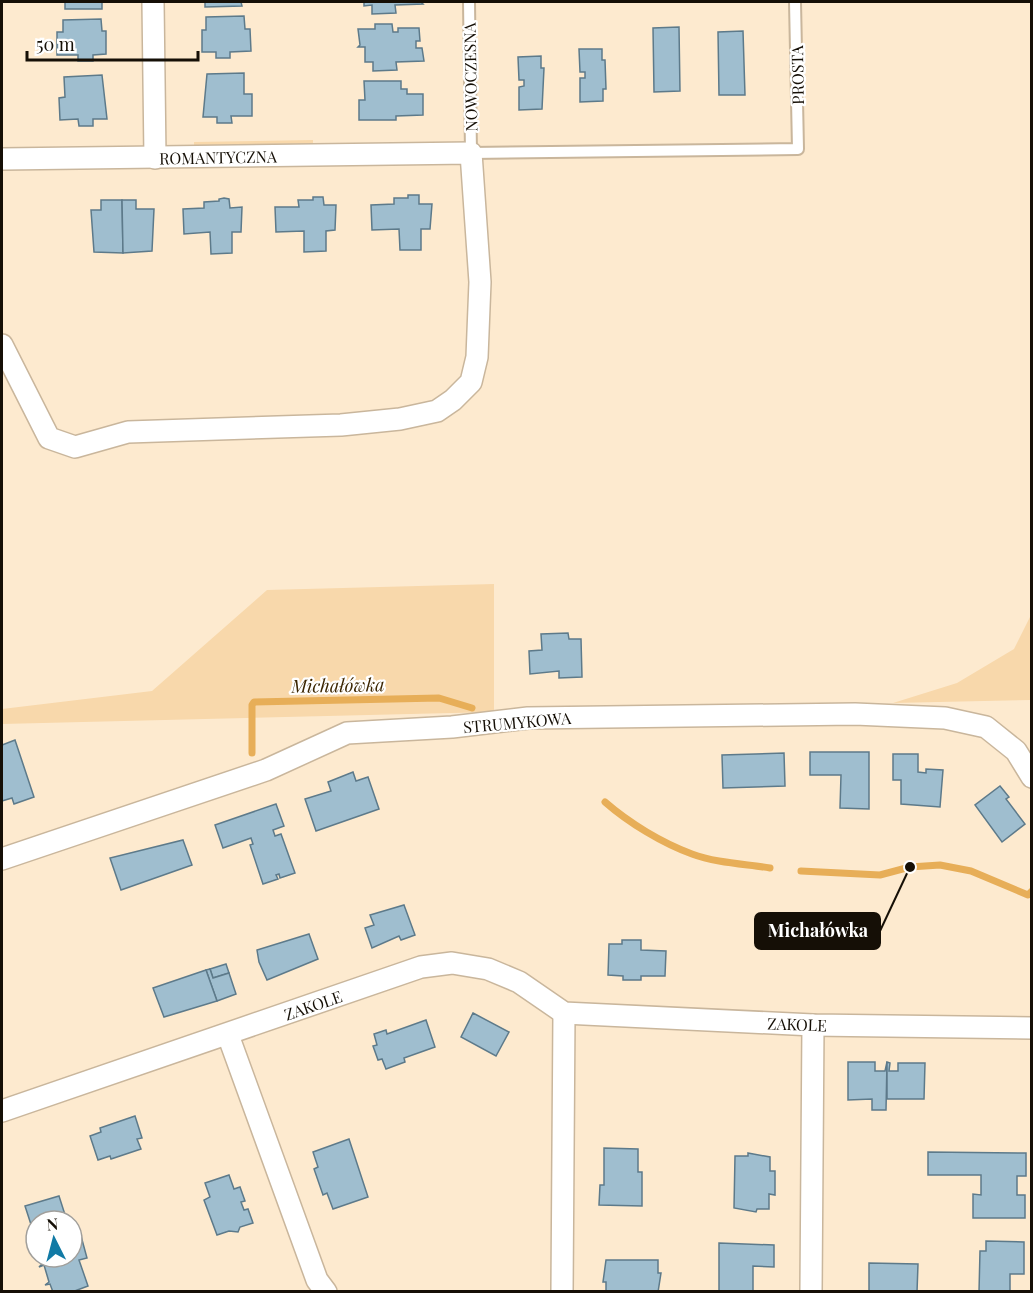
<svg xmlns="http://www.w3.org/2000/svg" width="1033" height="1293" font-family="'Playfair Display',serif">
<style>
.green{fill:#f8d8ab}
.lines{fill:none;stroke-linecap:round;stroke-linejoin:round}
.stream{stroke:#e7ae58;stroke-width:7}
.building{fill:#9fbecf;stroke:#5d7a8a;stroke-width:1.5}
.service-casing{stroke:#c9b69c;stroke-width:14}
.minor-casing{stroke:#c9b69c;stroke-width:24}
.service{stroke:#fff;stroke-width:10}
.minor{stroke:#fff;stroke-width:21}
.labels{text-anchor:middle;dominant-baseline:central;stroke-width:4.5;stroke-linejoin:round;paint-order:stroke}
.street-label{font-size:16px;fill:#150f06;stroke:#fff}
.water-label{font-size:18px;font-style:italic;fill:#3b2500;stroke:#fff}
.leader{fill:none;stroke:#150f06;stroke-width:2}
.callout-dot{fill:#150f06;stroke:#fff;stroke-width:2}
.callout{fill:#150f06;stroke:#150f06;stroke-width:2}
.callout-label{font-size:18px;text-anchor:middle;font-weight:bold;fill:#fff}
</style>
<rect width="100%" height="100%" fill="#fdeacf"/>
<g class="green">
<path d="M313,140V147L194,149V142Z"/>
<path d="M494,584V712L2,724V709L152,691L267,590Z"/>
<path d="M1031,615V700L893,703L957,683L1014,649Z"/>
</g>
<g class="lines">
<g class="stream">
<path d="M252,753V705L254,702L439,698L472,708"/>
<path d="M605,802C629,823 662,843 692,854C716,863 745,864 770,868"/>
<path d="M801,871L880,875L910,867L940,865L971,871L1028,895L1032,891"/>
</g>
</g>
<g class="building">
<rect x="65" y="2" width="37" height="7"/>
<path d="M205,2H241L242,6L205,7Z"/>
<path d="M364,2H421L423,4L395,5L396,13L372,14V5L364,6Z"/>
<path d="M244,16L245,29H250L251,51L230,52V58H216V52H202V30H206V17Z"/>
<path d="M101,19L102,31H106V54L93,55V61H78V55H57V32H63V20Z"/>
<path d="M375,24H392L393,32H398V28H419L420,41H416V48H422L424,61L396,62L397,70L373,71V62H365V47H358L360,45L358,29H375Z"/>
<path d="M679,27L680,91L654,92L653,28Z"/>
<path d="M743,31L745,95H719L718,32Z"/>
<path d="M579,49H602V60H605L606,89H603V101L580,102V78H585V72H580Z"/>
<path d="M541,56V68H544L542,109L519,110V87L524,86V80H519L518,57Z"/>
<path d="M244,73V94H252V116H231L232,123H217V117H203L207,74Z"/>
<path d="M102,75L107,119H93V126H79L78,119L60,120L59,98L65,97L64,77Z"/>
<path d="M364,81H401V89H407V94H423V115L396,116V120H359V100H365Z"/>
<path d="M408,195H419V204H432L430,229H421V250H400L399,229L372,230L371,205L394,204V198H408Z"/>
<path d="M313,197H323L324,205H336L335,230L326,231V251L304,252V231L276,232L275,207H299L298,200H313Z"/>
<path d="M224,198L229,199L230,208L242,207L241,232H232V253L211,254L210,232L184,234L183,209L204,208V202L219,201V199Z"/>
<path d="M101,200H122L123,253L94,252L91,210H101Z"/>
<path d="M122,200H136V209H154L152,251L123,253Z"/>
<path d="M568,633L569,639H581L582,677L559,678V671L530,674L529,651L542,650L541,634Z"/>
<path d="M15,740L34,797L14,804L12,798L2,801V745Z"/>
<path d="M810,752H869V809L840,808L841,775H810Z"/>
<path d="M784,753L785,786L723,788L722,755Z"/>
<path d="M893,754H918V772L926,773V769L943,770L940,807L901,804V780H893Z"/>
<path d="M353,772L356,781L368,777L379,809L316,831L305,799L331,791L328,782Z"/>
<path d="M1000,786L1009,797L1006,799L1025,824L1002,842L975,805Z"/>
<path d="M276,804L284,826L273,830L275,836L281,834L295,873L280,878L279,874L276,875L278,879L263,884L250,845L253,844L251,838L223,848L215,825Z"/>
<path d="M183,840L192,865L121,890L110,858Z"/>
<path d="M404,905L415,935L401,940L399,936L372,948L365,928L374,925L370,915Z"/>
<path d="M309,934L318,959L267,980L259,962L257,950Z"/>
<path d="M622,940H641V950L666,951L665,976H641V980H623V976L608,975L609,944H622Z"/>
<path d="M226,964L229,973L213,978L210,969Z"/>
<path d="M210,969L213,978L229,973L236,994L217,1001L206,970Z"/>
<path d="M206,970L217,1001L164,1017L153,988Z"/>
<path d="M473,1013L509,1032L496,1056L461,1037Z"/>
<path d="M426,1020L435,1047L404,1058L405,1062L386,1069L382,1059L378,1060L373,1046L377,1045L374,1034L386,1030L387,1034Z"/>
<path d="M848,1062H875V1071H885L887,1062L886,1110H872V1099L848,1100Z"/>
<path d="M887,1062L890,1063L889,1071H898V1063H925L924,1099H887Z"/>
<path d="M135,1116L142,1138L137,1139L141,1149L111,1159L110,1156L98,1160L90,1136L101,1132L100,1128Z"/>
<path d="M349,1139L368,1197L333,1209L327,1193L323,1195L314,1169L318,1167L313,1152Z"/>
<path d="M604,1148L638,1149V1172H642V1206L599,1205L600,1185H604Z"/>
<path d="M928,1152L1026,1153V1176H1017V1195H1025V1218H973V1194L981,1195V1175H928Z"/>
<path d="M748,1153L770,1157V1171H775V1195L769,1194V1209H757L756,1212L734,1208L735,1156H748Z"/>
<path d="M229,1175L234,1189L240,1187L245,1201L241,1202L244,1210L248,1209L253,1223L240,1227L238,1232L229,1231L217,1235L204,1200L210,1197L205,1183Z"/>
<path d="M59,1196L67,1221H36V1240L25,1206Z"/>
<path d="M81,1236L87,1258L79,1260L88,1286L72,1292H53L50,1284L45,1285L49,1282L44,1265L39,1267L43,1263L41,1257H72V1239Z"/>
<path d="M986,1241L1024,1242V1274H1010V1292H979L980,1251H986Z"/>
<path d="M719,1243L774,1245V1267L753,1266V1292H719Z"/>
<path d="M606,1260H658V1273H661L658,1292H606V1282H603Z"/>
<path d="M869,1263L918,1264L917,1292H869Z"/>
</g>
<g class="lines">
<defs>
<path id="service" d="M469,2L471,153L798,149L795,2"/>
<g id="minor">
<path d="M153,2L155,158"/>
<path d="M2,159L471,153L480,282L477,357L471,382L453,400L437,411L400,419L341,425L128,432L75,447L49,438L2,345"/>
<path d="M2,859L266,770L347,733L452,727L528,718L855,714L945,718L986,727L1016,751L1032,777"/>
<path d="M228,1035L317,1280L326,1292"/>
<path d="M2,1111L421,967L452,963L488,969L519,982L564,1013L813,1025L1032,1028"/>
<path d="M562,1292L564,1013"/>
<path d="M811,1292L813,1025"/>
</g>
</defs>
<use href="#service" class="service-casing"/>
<use href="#minor" class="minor-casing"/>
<use href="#service" class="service"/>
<use href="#minor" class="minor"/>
</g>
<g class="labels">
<g class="street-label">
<text transform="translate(797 75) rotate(-91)">PROSTA</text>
<text transform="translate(470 77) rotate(-91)">NOWOCZESNA</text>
<text transform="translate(218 157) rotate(-1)">ROMANTYCZNA</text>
<text transform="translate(517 722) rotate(-5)">STRUMYKOWA</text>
<text transform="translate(313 1005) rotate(-19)">ZAKOLE</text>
<text transform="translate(797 1024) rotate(2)">ZAKOLE</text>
</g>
<g class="water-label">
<text transform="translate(338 685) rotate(-1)">Michałówka</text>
</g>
</g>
<path class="leader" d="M910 867L880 931"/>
<circle class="callout-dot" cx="910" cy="867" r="6"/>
<rect class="callout" x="755" y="913" width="125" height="36" rx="6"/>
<g class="callout-label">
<text x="818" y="937">Michałówka</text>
</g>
<rect width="1033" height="1293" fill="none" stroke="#150f06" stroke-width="6"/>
<g transform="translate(54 1239) rotate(354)"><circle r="28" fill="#ffffff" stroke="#a19f9b" stroke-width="1.5"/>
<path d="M0-4.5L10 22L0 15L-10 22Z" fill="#117aa5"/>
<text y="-9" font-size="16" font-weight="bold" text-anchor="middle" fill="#150f06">N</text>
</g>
<path d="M27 51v9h171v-9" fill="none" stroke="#150f06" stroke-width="3"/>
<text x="36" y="51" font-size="18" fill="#150f06" stroke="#ffffff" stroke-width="4.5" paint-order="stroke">50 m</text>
</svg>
